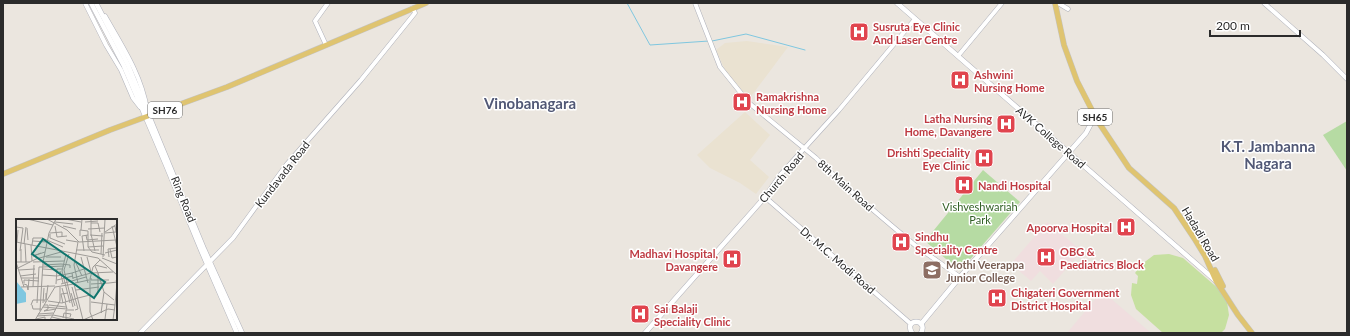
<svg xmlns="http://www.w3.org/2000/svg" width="1350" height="336" font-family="Lato,sans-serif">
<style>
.education{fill:#eae2d1}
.medical{fill:#f0dedf}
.green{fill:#b6dba3}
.pitch{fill:#c6e0a0}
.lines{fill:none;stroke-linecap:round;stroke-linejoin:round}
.stream{stroke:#7fc7e0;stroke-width:1}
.tertiary-casing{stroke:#afb1ba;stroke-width:5}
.secondary-casing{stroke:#afb1ba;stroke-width:5.5}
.primary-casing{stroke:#c4c4c4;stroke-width:6}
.tertiary{stroke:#fff;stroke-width:4}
.secondary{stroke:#fff;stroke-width:4.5}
.primary{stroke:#dfc470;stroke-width:5}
.labels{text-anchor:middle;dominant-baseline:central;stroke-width:3;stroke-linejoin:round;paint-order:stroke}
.shield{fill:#fff;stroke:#6b6b6b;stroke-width:1}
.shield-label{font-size:10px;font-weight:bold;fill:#2b2b2b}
.health-label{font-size:11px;font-weight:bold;fill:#be3a42;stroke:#fff;text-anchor:start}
.street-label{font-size:11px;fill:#2b2b2b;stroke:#fff}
.park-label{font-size:11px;fill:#315f24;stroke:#fff}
.education-label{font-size:11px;font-weight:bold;fill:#785e54;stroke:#fff;text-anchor:start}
.district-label{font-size:15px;font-weight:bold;fill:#515876;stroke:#fff}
.inset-road{fill:none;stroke:#9e9b97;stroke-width:1}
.view{fill:#0f766e;fill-opacity:0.15;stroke:#0f766e;stroke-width:2}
.inset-edge{fill:none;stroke:#2b2b2b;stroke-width:2}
</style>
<rect width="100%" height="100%" fill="#ebe6df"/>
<g class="education">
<path d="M747,41L788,47L749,99L725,70L716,50L725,43Z"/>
<path d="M745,112L770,135L750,160L769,177L756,194L740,183L710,168L697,155Z"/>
</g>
<g class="medical">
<path d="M1047,222L1082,251L1053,284L1040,271L1031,281L1011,264Z"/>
<path d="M1102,291L1151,333H1067Z"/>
</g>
<g class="green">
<path d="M1347,121V171L1323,135Z"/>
<path d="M983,170L1020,202L960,271L925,241Z"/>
</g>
<path class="pitch" d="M1169,254L1183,258L1220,290L1227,302L1229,315L1225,329L1221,333H1163L1136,309L1131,295L1132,283L1137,284L1138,276L1135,273L1142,264L1154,255Z"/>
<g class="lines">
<g class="stream">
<path d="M627,3L650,45L709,41"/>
<path d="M712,41L746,34L805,50"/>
</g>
<defs>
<g id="tertiary">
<path d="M85,3L106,45L121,70L133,98L140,107"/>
<path d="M695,3L720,67L749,103L816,158L845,186L892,226L916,246L960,277"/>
<path d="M1058,3L1068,9"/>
<path d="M1264,3L1323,55L1347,79"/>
<path d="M105,16C122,46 141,74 147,109"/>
<path d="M326,45L315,21L328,3"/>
<path d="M958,56L1002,3"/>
<path d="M911,324L765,197L781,174L839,110L915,19"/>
<path d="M140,333L233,238L287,164L361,80L415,13L413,8"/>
</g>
<g id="secondary">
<path d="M91,3L124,66L166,165L201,250L237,333"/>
<path d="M96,3L128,65L204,249L242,333"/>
<path d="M897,3L1216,281"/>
<path d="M921,324L960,277L1086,133L1095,116"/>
<path d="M645,333L765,197"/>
<path d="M912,333C903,318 929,318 921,333"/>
</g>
<g id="primary">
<path d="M1055,3L1064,45L1077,81L1097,120L1129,168L1174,208L1194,238L1205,256L1216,281L1238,315L1252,333"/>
<path d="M3,174L110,130L227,87L426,3"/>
<path d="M1215,270L1223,286"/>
</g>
</defs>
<use href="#tertiary" class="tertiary-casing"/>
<use href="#secondary" class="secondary-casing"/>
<use href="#primary" class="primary-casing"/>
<use href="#tertiary" class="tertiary"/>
<use href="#secondary" class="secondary"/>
<use href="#primary" class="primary"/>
</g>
<defs>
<symbol id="hospital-square" viewBox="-11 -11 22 22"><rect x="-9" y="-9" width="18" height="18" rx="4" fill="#e0444e" stroke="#fff"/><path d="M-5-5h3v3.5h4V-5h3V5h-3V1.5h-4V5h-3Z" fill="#fff"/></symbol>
<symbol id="university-square" viewBox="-11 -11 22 22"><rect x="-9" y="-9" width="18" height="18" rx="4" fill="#8d6e63" stroke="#fff"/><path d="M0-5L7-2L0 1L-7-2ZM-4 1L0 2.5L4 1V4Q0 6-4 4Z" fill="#fff"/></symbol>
</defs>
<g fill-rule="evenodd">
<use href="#hospital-square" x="848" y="21" width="22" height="22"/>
<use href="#hospital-square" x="949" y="69" width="22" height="22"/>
<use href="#hospital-square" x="731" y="91" width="22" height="22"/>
<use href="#hospital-square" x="995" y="113" width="22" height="22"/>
<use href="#hospital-square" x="973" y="147" width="22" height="22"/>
<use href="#hospital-square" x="953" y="174" width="22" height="22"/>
<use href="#hospital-square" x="1115" y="216" width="22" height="22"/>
<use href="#hospital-square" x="890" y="231" width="22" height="22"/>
<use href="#hospital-square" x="1035" y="246" width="22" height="22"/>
<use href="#hospital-square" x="721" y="248" width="22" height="22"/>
<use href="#university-square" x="921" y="259" width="22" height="22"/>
<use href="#hospital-square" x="986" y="287" width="22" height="22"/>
<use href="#hospital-square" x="629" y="303" width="22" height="22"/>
</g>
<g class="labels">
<g class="shield">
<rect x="148" y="102" width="34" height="16" rx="3"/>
<rect x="1078" y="109" width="34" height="16" rx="3"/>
</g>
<g class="shield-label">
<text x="165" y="110">SH76</text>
<text x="1095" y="117">SH65</text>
</g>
<g class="health-label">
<text x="873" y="26">Susruta Eye Clinic<tspan x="873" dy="13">And Laser Centre</tspan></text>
<text x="974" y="74">Ashwini<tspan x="974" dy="13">Nursing Home</tspan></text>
<text x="756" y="96">Ramakrishna<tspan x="756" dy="13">Nursing Home</tspan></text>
<text x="992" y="118" text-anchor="end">Latha Nursing<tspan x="992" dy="13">Home, Davangere</tspan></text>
<text x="970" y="152" text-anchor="end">Drishti Speciality<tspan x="970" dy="13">Eye Clinic</tspan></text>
<text x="978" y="185">Nandi Hospital</text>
<text x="1112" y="227" text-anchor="end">Apoorva Hospital</text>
<text x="915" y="236">Sindhu<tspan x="915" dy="13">Speciality Centre</tspan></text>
<text x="1060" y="251">OBG &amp;<tspan x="1060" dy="13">Paediatrics Block</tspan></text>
<text x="718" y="253" text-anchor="end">Madhavi Hospital,<tspan x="718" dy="13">Davangere</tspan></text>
<text x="1011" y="292">Chigateri Government<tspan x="1011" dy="13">District Hospital</tspan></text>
<text x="654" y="308">Sai Balaji<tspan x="654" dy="13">Speciality Clinic</tspan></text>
</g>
<g class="street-label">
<text transform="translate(1051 137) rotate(41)">AVK College Road</text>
<text transform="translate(282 174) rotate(-52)">Kundavada Road</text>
<text transform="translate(781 177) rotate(-50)">Church Road</text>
<text transform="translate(846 185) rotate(42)">8th Main Road</text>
<text transform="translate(184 199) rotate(68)">Ring Road</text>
<text transform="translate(1201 234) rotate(59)">Hadadi Road</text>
<text transform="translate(838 260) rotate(41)">Dr. M.C. Modi Road</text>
</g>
<g class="park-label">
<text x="980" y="206">Vishveshwariah<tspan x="980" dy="13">Park</tspan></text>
</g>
<g class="education-label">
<text x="946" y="264">Mothi Veerappa<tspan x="946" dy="13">Junior College</tspan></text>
</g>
<g class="district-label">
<text x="530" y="103">Vinobanagara</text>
<text x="1268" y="146">K.T. Jambanna<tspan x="1268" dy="17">Nagara</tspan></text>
</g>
</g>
<g transform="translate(16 219)">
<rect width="101" height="101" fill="#ebe6df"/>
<path d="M0,62L10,74V83L0,85Z" fill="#7fc7e0"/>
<path class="inset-road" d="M11,0L37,6M31,0L51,11L63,23M49,0L65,3M75,0V15M39,3L57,5M69,3L82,2M75,4H82L84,13M39,7L41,18L51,17M47,7L60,10M96,7L101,28M0,8L7,9L4,32M11,9L12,21M72,10L89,9M65,11L66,0H68M89,13L101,5M34,14L46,13V17M89,14L100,13L99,7L97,8M34,15V19L49,25M75,15L79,32M70,16L71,21L82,20M74,16L87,17M64,17V11L72,12V28L76,33M50,21L62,23M17,22L31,23M0,23L82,39L101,56M1,23L2,11M63,23L100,21M8,25L10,8M9,25L10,43M15,26L16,42M16,26L17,19H26L47,28M72,28L87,27M94,30L96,39L101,38M60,31H83M68,32L66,17L72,16M76,33L89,36M25,34L17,37L29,33M89,34L101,31M50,35L46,52L54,84M53,35L48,51L57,88M85,35L86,14M30,38H45M65,38L72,64M71,38L75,53M87,38L89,0M93,38L92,30L100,29M86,39L101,45M59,42L66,57M0,43L8,68M0,43H14M5,43V30M17,43L48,42M27,46L45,45L54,46V49M79,46L91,49M79,47L82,54V73M27,48L48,47M0,50L20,40L45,33M27,50L41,51M3,51L19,50M44,52L47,64M82,54L88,73L85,94L87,92M26,56L41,57L56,54M4,57L20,55M5,59H23M57,59L75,54L97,53M75,59V61H93M57,60L56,54L68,50M41,61L57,57M8,64V61L23,62M59,64L73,61M62,64L58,46L62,23M8,65L11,66L12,71L13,60M40,65L41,50H46M45,65L70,58M58,65L67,101M75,65L93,64L101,63L100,61M5,68L39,67M17,68L18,46M56,68L62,90L59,91M46,69L50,83M60,71L83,68M88,73L98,81M30,74V81L32,66M55,74L59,87M62,79L74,76M32,82L46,84L62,79M75,83L99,86L101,63M21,84L23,48H27M27,84L28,69M47,84L45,75L52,74M15,86L17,81H29V83M16,86L17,90H25M28,86H32V90L28,92L40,90M33,86L50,88M27,88L51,90L49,83M24,92L27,43L33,14L40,0M22,95L37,94M37,96L58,100M21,97L36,96M36,98L48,101M47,99L48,94L55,95L54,98M20,100L29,98V101M89,100L91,85M19,101L39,68L58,65M34,101L44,82V68M56,101L50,100V91H58M67,101L92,90L99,91M77,101L74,93V60L77,48L84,41M97,101L99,86"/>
<path class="view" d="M27,20L89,63L78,79L16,35Z"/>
<rect width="101" height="101" class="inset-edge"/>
</g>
<rect width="1350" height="336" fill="none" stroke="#2b2b2b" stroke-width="8"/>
<path d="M1210 30v6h90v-6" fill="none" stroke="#2b2b2b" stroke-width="2"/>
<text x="1216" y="30" font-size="12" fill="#2b2b2b" stroke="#ffffff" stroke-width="3" paint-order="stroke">200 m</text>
</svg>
